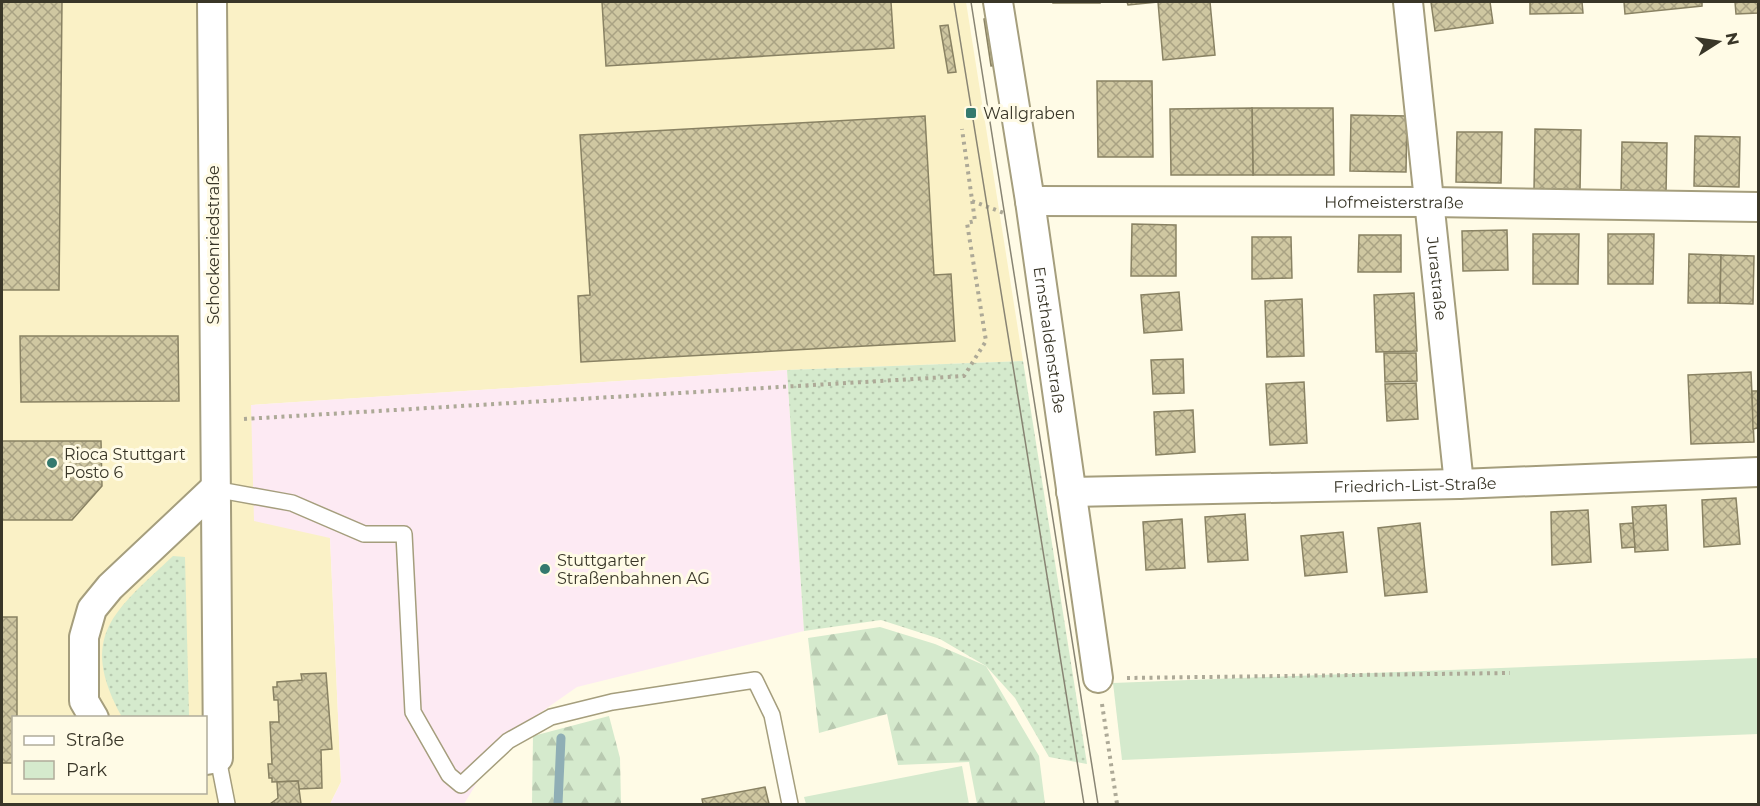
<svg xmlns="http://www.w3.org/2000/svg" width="1760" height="806" font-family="Montserrat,sans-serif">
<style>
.built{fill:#faf1c6;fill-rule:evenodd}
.industrial{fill:#fdeaf3}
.grass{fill:url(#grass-dots)}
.forest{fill:url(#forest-firs)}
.green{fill:#d5eacd}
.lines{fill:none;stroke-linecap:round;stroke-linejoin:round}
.stream{stroke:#8faeb5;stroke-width:9}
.building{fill:url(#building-cross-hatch);stroke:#898263;stroke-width:1.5}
.lane-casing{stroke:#a59e7d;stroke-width:18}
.street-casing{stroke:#a59e7d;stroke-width:32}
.path{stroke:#ada997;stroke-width:4;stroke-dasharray:3 4.5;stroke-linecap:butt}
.lane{stroke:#fff;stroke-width:15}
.street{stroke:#fff;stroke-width:28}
.tram{stroke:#888473;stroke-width:1.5}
.poi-dot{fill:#34796e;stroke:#fffbe6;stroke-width:2}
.labels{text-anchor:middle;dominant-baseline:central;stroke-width:6;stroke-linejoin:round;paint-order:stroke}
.poi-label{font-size:16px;fill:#393628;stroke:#fffbe6;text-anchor:start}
.street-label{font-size:16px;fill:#393628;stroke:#fffbe6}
</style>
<defs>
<pattern id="grass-dots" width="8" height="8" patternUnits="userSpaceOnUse" patternTransform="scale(1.5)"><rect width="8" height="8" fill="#d5eacd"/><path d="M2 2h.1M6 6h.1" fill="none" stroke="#b8c9b0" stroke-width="1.8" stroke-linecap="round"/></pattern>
<pattern id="forest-firs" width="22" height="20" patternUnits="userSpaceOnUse" patternTransform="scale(1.5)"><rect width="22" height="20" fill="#d5eacd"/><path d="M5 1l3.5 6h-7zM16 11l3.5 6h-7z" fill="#b8c9b0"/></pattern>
<pattern id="building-cross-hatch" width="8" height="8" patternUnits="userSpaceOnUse" patternTransform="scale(1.5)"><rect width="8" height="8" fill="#cfc7a1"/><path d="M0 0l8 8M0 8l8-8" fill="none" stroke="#a9a283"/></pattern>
</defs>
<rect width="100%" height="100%" fill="#fffbe6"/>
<path class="built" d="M2,2H966L1023,361L787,370L252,405L330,538L341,782L330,804H2ZM14,718H206V792H14Z"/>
<path class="industrial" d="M787,370L804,631L577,687L504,738L464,804H330L341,782L330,538L254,521L251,405Z"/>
<g class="grass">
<path d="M1023,361L1087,764L1049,757L1015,698L986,666L940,639L881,620L804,631L787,370Z"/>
<path d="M173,556L185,557L189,715L188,718L122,717C77,635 115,611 173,556Z"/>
</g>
<g class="forest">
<path d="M880,627L935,644L986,666L1039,756L1045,804H977L969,762L898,765L887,714L819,733L808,638Z"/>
<path d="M609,716L620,758L621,804H532L533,736Z"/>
</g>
<g class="green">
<path d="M1758,658V734L1122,760L1113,683Z"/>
<path d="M962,766L969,804H806L804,797Z"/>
</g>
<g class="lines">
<path class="stream" d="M558,804L561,738"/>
</g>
<g class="building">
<path d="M2,2H62L59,290H2Z"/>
<path d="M602,2H891L894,48L606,66Z"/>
<rect x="1053" y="2" width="47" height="1"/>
<path d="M1127,2H1210L1215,55L1163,60L1158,2L1128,5Z"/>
<path d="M1431,2H1490L1493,23L1435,31Z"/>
<path d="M1530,2H1582L1583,13L1530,14Z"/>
<path d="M1624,2H1702V6L1625,14Z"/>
<path d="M1735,2H1758V13L1736,14Z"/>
<path d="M992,17L999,65L991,66L984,19Z"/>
<path d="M948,25L956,72L948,73L940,26Z"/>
<path d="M1097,81H1152L1153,157H1098Z"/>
<path d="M1252,108H1333L1334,175H1253Z"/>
<path d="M1252,108L1253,175H1171L1170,109Z"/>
<path d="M1351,115L1407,116L1406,172L1350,171Z"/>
<path d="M925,116L934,275L951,274L955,341L581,362L578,296L590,295L580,135Z"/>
<path d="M1535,129L1581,130L1580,191H1534Z"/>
<path d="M1457,132H1502L1501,183L1456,182Z"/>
<path d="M1695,136L1740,137L1739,187L1694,186Z"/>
<path d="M1622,142L1667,143L1666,193H1621Z"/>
<path d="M1132,224L1176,225V276H1131Z"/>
<path d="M1507,230L1508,270L1463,271L1462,231Z"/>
<path d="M1533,234H1579L1578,284H1533Z"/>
<path d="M1608,234H1654L1653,284H1608Z"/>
<path d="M1359,235H1401V272H1358Z"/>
<path d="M1252,237H1291L1292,278L1252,279Z"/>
<path d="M1689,254L1721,255L1720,303H1688Z"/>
<path d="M1721,255L1754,256L1753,304L1720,303Z"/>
<path d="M1179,292L1182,330L1144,333L1141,295Z"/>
<path d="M1414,293L1417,351L1376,352L1374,295Z"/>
<path d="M1302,299L1304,356L1267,357L1265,301Z"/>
<path d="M20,336H178L179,401L21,402Z"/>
<path d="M1384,353H1416L1417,381L1385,382Z"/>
<path d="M1183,359L1184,393L1153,394L1151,360Z"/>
<path d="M1751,372L1754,442L1691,444L1688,375Z"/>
<path d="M1304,382L1307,443L1270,445L1266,384Z"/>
<path d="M1416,383L1418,419L1387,421L1385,384Z"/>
<path d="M1752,391H1758V428L1753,429Z"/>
<path d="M1193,410L1195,452L1156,455L1154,412Z"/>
<path d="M2,441H101L102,486L72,520H2Z"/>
<path d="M1736,498L1740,544L1704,547L1702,500Z"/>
<path d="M1666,505L1668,550L1635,552L1632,507Z"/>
<path d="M1588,510L1591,562L1552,565L1551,512Z"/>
<path d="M1245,514L1248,560L1208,562L1205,517Z"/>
<path d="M1182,519L1185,568L1146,570L1143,522Z"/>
<path d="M1420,523L1427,592L1385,596L1378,528Z"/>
<path d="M1633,523L1635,547L1622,548L1620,524Z"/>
<path d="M1343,532L1347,572L1305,576L1301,536Z"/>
<path d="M2,617H17V718H14V763H2Z"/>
<path d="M326,673L332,749L321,750L322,788L299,789L298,781L272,782V778H269L268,764H272L270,722H279L278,700H274L273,687H277V682L302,680L301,674Z"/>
<path d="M298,781L301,804H270L278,798L277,782Z"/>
<path d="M765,787L769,804H703L702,799Z"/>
</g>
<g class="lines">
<defs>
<g id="lane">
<path d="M214,489L292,503L364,534H404L413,712L449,775L461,785L508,741L551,717L612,702L755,680L772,715L790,804"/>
<path d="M218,758L227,804"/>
</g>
<g id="street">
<path id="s1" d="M998,2L1030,201L1098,678"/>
<path id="s2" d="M1408,2L1459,484"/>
<path id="s3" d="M1030,201L1430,202L1758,207"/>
<path id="s4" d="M1071,492L1459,484L1758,472"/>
<path d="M94,718L84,701V637L92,609L110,587L214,489"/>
<path d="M206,760L218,758L212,2"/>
</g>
</defs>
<use href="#lane" class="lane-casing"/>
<use href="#street" class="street-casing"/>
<g class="path">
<path d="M972,201L1004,213"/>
<path d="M244,419L964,376L986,341L967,223L975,221L962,129"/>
<path d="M1127,678L1510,673"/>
<path d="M1102,704L1117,804"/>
</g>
<use href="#lane" class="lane"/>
<use href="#street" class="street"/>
<g class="tram">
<path d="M954,2L1084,804"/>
<path d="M971,2L1098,804"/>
</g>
</g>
<g class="poi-dot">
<rect x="965" y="107" width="12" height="12" rx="3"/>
<circle cx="52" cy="463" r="6"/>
<circle cx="545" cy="569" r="6"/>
</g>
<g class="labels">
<g class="poi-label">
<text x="983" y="113">Wallgraben</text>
<text x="64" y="454">Rioca Stuttgart<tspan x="64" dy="18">Posto 6</tspan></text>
<text x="557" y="560">Stuttgarter<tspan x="557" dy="18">Straßenbahnen AG</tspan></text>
</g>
<g class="street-label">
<text stroke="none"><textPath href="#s3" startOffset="364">Hofmeisterstraße</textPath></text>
<text transform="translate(213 245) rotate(-90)">Schockenriedstraße</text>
<text stroke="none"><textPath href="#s2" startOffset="278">Jurastraße</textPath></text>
<text stroke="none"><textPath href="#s1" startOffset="342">Ernsthaldenstraße</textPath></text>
<text stroke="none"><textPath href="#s4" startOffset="344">Friedrich-List-Straße</textPath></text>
</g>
</g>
<rect width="1760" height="806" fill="none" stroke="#393628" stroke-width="6"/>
<rect x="12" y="716" width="195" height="78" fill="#fffbe6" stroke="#b0ac9a" stroke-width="1.5"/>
<rect x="24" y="736" width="30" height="9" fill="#ffffff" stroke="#b0ac9a" stroke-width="1.5"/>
<text x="66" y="746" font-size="18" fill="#393628">Straße</text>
<rect x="24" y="761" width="30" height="18" fill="#d5eacd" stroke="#b0ac9a" stroke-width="1.5"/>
<text x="66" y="776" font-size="18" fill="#393628">Park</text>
<g transform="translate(1718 42) rotate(78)" stroke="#fffbe6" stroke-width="4.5" paint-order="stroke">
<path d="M0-4.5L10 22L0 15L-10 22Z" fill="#393628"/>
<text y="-9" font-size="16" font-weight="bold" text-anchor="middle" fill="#393628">N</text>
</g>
</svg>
